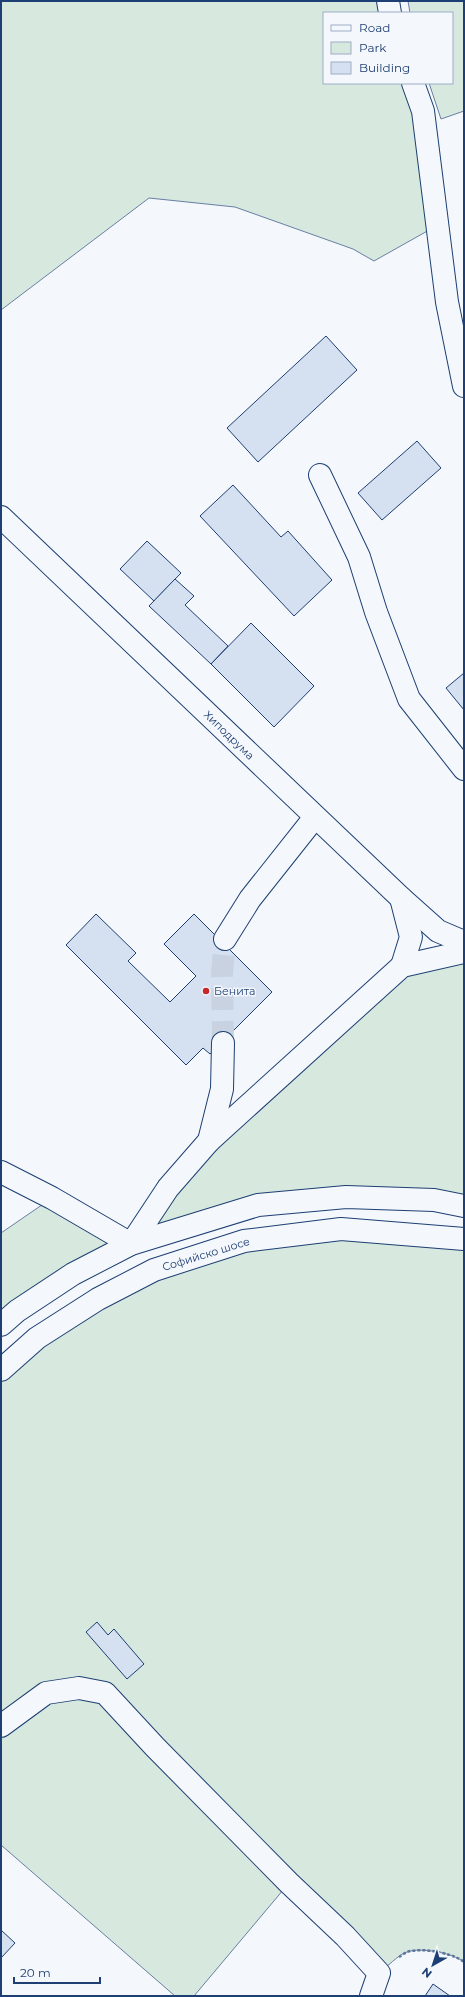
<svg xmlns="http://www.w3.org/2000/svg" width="465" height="1997" font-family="Montserrat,sans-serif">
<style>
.green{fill:#d7e8df;stroke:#687fa3}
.building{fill:#d5e0f0;stroke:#1d3f73}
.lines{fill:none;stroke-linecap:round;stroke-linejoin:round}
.minor-tunnel{stroke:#c9d2e0;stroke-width:22;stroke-dasharray:22 11;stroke-linecap:butt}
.minor-casing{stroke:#1d3f73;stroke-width:24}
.major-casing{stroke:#1d3f73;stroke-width:24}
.path{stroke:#5e769c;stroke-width:2.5;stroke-dasharray:3 2;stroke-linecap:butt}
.minor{stroke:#f4f7fb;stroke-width:22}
.major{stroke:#f4f7fb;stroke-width:22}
.poi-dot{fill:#c62828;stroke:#f4f7fb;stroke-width:1.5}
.labels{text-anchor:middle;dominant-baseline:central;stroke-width:3;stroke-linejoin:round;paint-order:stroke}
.street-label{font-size:11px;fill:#1d3f73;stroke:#f4f7fb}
.poi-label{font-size:11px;fill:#1d3f73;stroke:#f4f7fb;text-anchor:start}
</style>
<rect width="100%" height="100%" fill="#f4f7fb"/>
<g class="green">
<path d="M1,1H389L392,13H324V83H414L438,225L374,261L353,249L235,207L149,198L1,310Z"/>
<path d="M408,1H464V111L441,119L429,83H452V13H410Z"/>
<path d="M464,952V1206L346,1197L180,1228L1,1325V1233L52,1198L132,1244L168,1188L402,966Z"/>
<path d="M341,1229L464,1239V1962C453,1953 421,1947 407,1952C399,1954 386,1968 379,1973L289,1883L194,1996H175L1,1845V1370L154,1270Z"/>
</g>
<g class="building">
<path d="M326,336L357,370L258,462L227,428Z"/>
<path d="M417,441L441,468L382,520L358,493Z"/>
<path d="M233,485L281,537L288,531L332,580L294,616L200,516Z"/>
<path d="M147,541L181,573L154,601L120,569Z"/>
<path d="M175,579L194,596L185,605L228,646L211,664L149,606Z"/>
<path d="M251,623L314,686L274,727L211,664Z"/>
<path d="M464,673V710L446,688Z"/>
<path d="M96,914L136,953L128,961L170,1002L196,976L164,944L194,914L272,992L210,1054L203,1048L186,1065L66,945Z"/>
<path d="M97,1622L108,1635L114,1629L144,1664L127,1679L86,1632Z"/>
<path d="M1,1930L15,1943L1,1958Z"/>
<path d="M433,1984L450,1996H425Z"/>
</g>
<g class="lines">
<path class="minor-tunnel" d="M223,1043L222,973L225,939"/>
<defs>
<g id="minor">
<path d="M388,1L390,13"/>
<path d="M413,83L423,111L447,302L464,386"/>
<path d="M320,475L359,557L376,612L409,699L464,769"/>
<path d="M1,517L401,898L438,931L464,942"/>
<path d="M401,898L411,937L402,966"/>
<path d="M225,939L250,899L315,817"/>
<path d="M209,1141L222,1089L223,1043"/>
<path d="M1,1172L52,1198L131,1244L168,1188L209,1141L402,966L464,952"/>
<path d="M1,1726L46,1693L79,1688L105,1693L155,1747L289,1883L345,1936L379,1973L371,1996"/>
</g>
<g id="major">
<path d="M1,1325L17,1311L73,1274L131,1244L258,1205L346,1197L434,1200L464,1206"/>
<path d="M1,1370L37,1338L98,1299L154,1270L244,1241L341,1229L464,1239"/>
</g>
</defs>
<use href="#minor" class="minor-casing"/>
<use href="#major" class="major-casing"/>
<path class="path" d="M399,1957C401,1956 404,1953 407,1952C421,1947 453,1953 464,1962"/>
<use href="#minor" class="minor"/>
<use href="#major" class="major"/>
</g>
<circle class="poi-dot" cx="206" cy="991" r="4"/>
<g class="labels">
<g class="street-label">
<text transform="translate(229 735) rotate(44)">Хиподрума</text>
<text transform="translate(206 1254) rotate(-17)">Софийско шосе</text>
</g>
<g class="poi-label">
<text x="214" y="991">Бенита</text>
</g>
</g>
<rect width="465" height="1997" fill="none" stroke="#1d3f73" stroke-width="4"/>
<rect x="323" y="12" width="130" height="72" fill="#f4f7fb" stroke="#9eadc5"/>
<rect x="331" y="25" width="20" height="6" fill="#f4f7fb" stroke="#9eadc5"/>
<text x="359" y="32" font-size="12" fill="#1d3f73">Road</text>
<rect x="331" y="42" width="20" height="12" fill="#d7e8df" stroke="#9eadc5"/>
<text x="359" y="52" font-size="12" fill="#1d3f73">Park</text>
<rect x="331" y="62" width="20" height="12" fill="#d5e0f0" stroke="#9eadc5"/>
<text x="359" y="72" font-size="12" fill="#1d3f73">Building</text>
<g transform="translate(433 1965) rotate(219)" stroke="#f4f7fb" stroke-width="3" paint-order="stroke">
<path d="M0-3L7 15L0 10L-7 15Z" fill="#1d3f73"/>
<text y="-6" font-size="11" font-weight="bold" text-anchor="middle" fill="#1d3f73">N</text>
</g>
<path d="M14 1977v6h86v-6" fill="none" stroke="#1d3f73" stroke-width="2"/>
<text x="20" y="1977" font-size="12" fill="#1d3f73" stroke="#f4f7fb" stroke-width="3" paint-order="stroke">20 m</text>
</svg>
